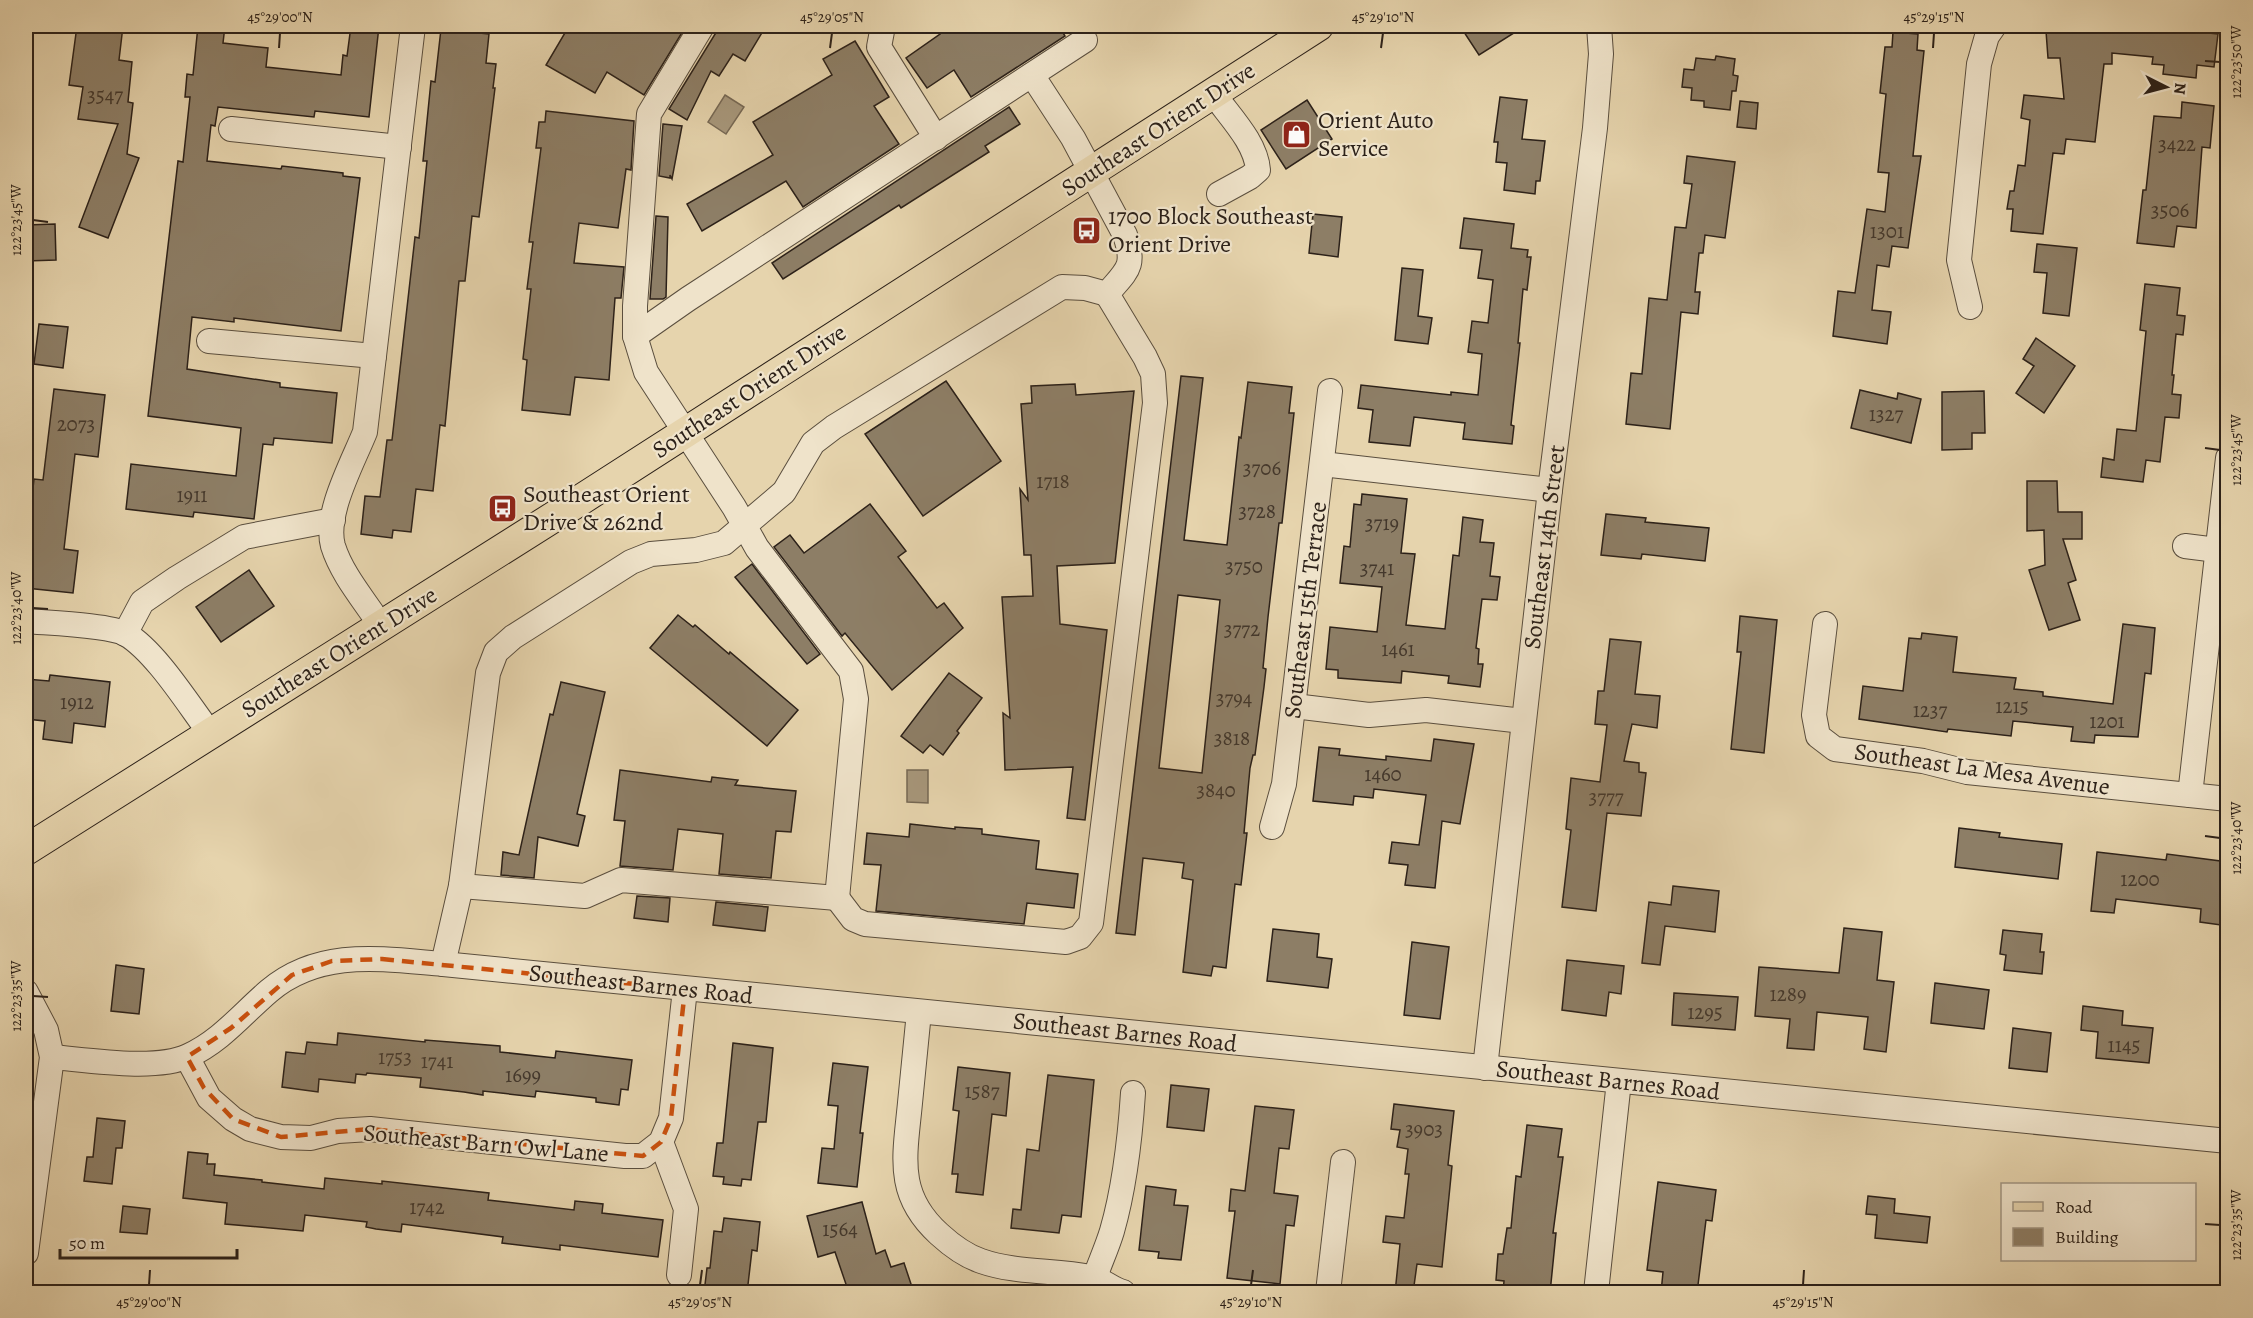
<svg xmlns="http://www.w3.org/2000/svg" width="2253" height="1318" font-family="Alegreya,serif">
<style>
.water{fill:#a7977b;stroke:#766854;stroke-width:1.5}
.building{fill:#8d7e66;stroke:#2c2119;stroke-width:1.5;fill-rule:evenodd}
.lines{fill:none;stroke-linecap:round;stroke-linejoin:round}
.minor-casing{stroke:#5a4e3e;stroke-width:26}
.major-casing{stroke:#2c2119;stroke-width:32}
.minor{stroke:#efe3ca;stroke-width:24}
.major{stroke:#e6d4ad;stroke-width:30}
.marked{fill:none;stroke:#cc510e;stroke-width:4.5;stroke-dasharray:12 8;stroke-linejoin:round}
.ticks{fill:none;stroke:#2c2119;stroke-width:2}
.labels{text-anchor:middle;dominant-baseline:central;stroke-width:4.5;stroke-linejoin:round;paint-order:stroke}
.number-label{font-size:21px;fill:#44382c}
.poi-label{font-size:24px;fill:#2c2119;stroke:#efe3ca;text-anchor:start}
.street-label{font-size:24px;fill:#2c2119;stroke:#efe3ca}
.neatline{fill:none;stroke:#2c2119;stroke-width:2}
.ticks-label{font-size:15px;text-anchor:middle;fill:#2c2119}
</style>
<rect width="100%" height="100%" fill="#e6d4ad"/>
<filter id="stains"><feTurbulence type="fractalNoise" baseFrequency=".00333" numOctaves="4"/><feColorMatrix values="0 0 0 0 .2 0 0 0 0 .09 0 0 0 0 .02 0 0 0 .5 -.17"/></filter>
<radialGradient id="worn" r=".72"><stop offset=".6" stop-color="#630" stop-opacity="0"/><stop offset="1" stop-color="#630" stop-opacity=".3"/></radialGradient>
<g class="water">
<path d="M725,95L744,107L726,134L708,122Z"/>
<path d="M907,770H928V803L907,802Z"/>
</g>
<g class="building">
<path d="M77,26H123L119,60L132,62L128,102L133,103L127,154L139,158L108,238L79,227L118,124L78,119L83,87L69,85Z"/>
<path d="M198,26H225L223,43L268,48L266,67L341,75L343,55L347,56L351,26H379L369,117L315,111L314,117L218,107L215,126L211,125L207,161L281,169L282,166L343,173V176L360,178L341,331L234,318V322L192,317L187,369L280,383V387L337,393L332,443L274,438L273,445L263,444L254,519L194,512L193,517L126,509L131,464L236,476L241,428L148,416L178,161L183,162L190,97H185L187,74L193,75Z"/>
<path d="M569,26H674L683,31L644,95L607,72L595,93L546,65Z"/>
<path d="M720,26H766L745,61L733,54L719,76L711,71L687,120L669,109Z"/>
<path d="M934,26H1059L1065,36L971,97L954,70L927,88L906,58L940,34Z"/>
<path d="M1460,26H1525L1479,55Z"/>
<path d="M2142,26L2218,34L2214,67L2197,65L2196,78L2163,74L2164,65L2152,64L2153,57L2112,53V64H2104L2095,142L2066,139L2064,154L2053,153L2043,234L2011,231L2013,209H2007L2010,191H2014L2018,165L2025,166L2030,120L2021,118L2024,95L2064,99L2060,58H2048L2046,31Z"/>
<path d="M441,29L489,34L486,63L496,64L493,88H495L479,217L472,216L465,281H459L445,426L440,425L433,491L416,489L411,532L393,530L392,538L361,534L365,496L380,497L387,440H392L415,237L419,238L427,161H423L431,81L435,82Z"/>
<path d="M1893,32L1918,34L1917,50L1924,51L1913,156H1921L1908,248L1892,246L1889,267L1877,265L1872,310L1891,312L1887,344L1833,336L1838,291L1855,293L1867,209L1885,212L1889,173L1878,172L1886,94L1880,93L1885,47H1892Z"/>
<path d="M855,41L889,97L874,106L899,144L803,207L786,181L702,231L687,204L773,155L753,122L832,75L823,59Z"/>
<path d="M1716,56L1735,59L1733,75L1738,76L1736,91H1732L1730,110L1704,107V101L1691,100L1692,88L1682,87L1684,69L1694,70L1696,58L1715,60Z"/>
<path d="M1500,97L1527,100L1522,139L1545,141L1540,181H1536L1535,194L1504,190L1507,163L1496,162L1498,142H1494Z"/>
<path d="M1307,100L1332,139L1286,169L1261,130Z"/>
<path d="M1740,101L1758,103L1756,129L1737,127Z"/>
<path d="M2182,102L2214,106L2210,148L2202,147L2196,228L2177,226L2174,247L2137,243L2143,190H2146L2154,116L2181,118Z"/>
<path d="M1009,107L1020,124L985,146L989,152L901,208L899,205L783,279L772,263Z"/>
<path d="M546,111L634,121L631,170L626,169L618,228L579,223L574,263L624,267L621,298H615L609,380L575,377L570,415L522,410L527,360L523,359L531,289H527L533,242H529L541,148H536L539,122H545Z"/>
<path d="M663,124L682,126L672,179L670,175V178L659,176Z"/>
<path d="M1687,156L1735,162L1725,238L1705,235L1703,253H1699L1695,292H1700L1698,314L1681,312L1670,429L1626,424L1631,373L1642,374L1649,298L1667,300L1675,227L1686,228L1692,184L1684,183Z"/>
<path d="M1313,214L1342,217L1338,257L1309,253Z"/>
<path d="M656,216L668,217L666,297L663,299H650Z"/>
<path d="M1464,218L1514,224L1511,248L1528,250L1527,257H1531L1527,290L1523,289L1518,343H1520L1511,425L1514,426L1512,444L1463,439L1465,423L1414,417L1410,446L1369,442L1373,410L1358,408L1361,385L1451,395V392L1478,395L1482,354L1468,352L1472,321L1488,323L1493,280L1478,278L1482,250L1460,248Z"/>
<path d="M55,224L56,260L26,261V225Z"/>
<path d="M2037,244L2077,248L2069,316L2043,313L2047,273L2034,272Z"/>
<path d="M1402,268L1423,270L1418,316L1432,318L1428,344L1395,340Z"/>
<path d="M2145,284L2180,288L2177,315L2185,316L2183,335L2176,334L2172,375H2174L2172,394L2181,395L2179,418L2165,417L2160,462L2146,460L2143,482L2101,477L2103,458L2114,460L2117,429L2136,431L2146,331L2140,330Z"/>
<path d="M39,324L68,327L63,368L34,364Z"/>
<path d="M2036,338L2075,366L2044,413L2016,393L2034,366L2023,359Z"/>
<path d="M1181,376L1203,378L1184,540L1227,545L1239,437L1241,438L1248,382L1292,387L1289,413H1294L1282,523H1279L1268,617L1263,668L1266,669L1264,687L1255,755H1253L1250,768L1244,833H1247L1241,885L1235,884L1226,968L1213,966L1211,976L1183,972L1193,880L1182,878L1184,863L1143,858L1135,935L1116,933ZM1178,595L1220,600L1202,773L1159,768Z"/>
<path d="M946,381L1001,461L923,516L865,434Z"/>
<path d="M1075,384L1076,395L1134,391L1115,563L1057,566L1060,624L1107,630L1085,820L1067,818L1073,767L1005,770L1003,713L1010,718L1002,597L1033,596L1031,555H1024L1020,489L1028,500L1021,404L1032,403L1031,386Z"/>
<path d="M54,389L105,395L98,457L75,454L64,549L78,551L73,593L26,588V534H28L34,479L43,480Z"/>
<path d="M1860,390L1897,399L1898,393L1921,399L1911,443L1851,428Z"/>
<path d="M1984,391L1985,433H1972V449L1942,450V392Z"/>
<path d="M2027,481H2057L2058,512H2082V539H2063L2076,580L2068,583L2080,620L2049,630L2029,570L2045,565L2044,532V530L2027,531Z"/>
<path d="M1362,494L1407,499L1401,553L1415,554L1406,625L1445,629L1453,555L1459,556L1463,517L1483,520L1480,542L1494,543L1490,576L1500,577L1497,600L1482,599L1476,648L1479,649L1478,664H1483L1480,687L1448,683L1449,676L1402,671L1401,683L1338,678V670L1326,669L1330,627L1377,632L1382,587L1340,583L1344,546L1350,547L1354,504L1361,505Z"/>
<path d="M870,504L906,551L898,557L937,608L944,603L963,628L892,690L845,633L842,636L774,547L790,535L804,553Z"/>
<path d="M1606,514L1646,518L1645,522L1709,528L1705,561L1642,554L1641,559L1601,555Z"/>
<path d="M752,564L820,654L807,664L735,577Z"/>
<path d="M249,570L274,606L221,642L196,607Z"/>
<path d="M678,615L693,627L695,625L729,654L730,652L798,710L767,746L650,648Z"/>
<path d="M1740,616L1777,620L1764,753L1731,749L1741,652H1737Z"/>
<path d="M2123,624L2155,628L2151,674L2145,673L2138,737L2095,735L2094,743L2071,741L2073,727L2013,721L2011,736L1948,729L1947,732L1859,719L1863,686L1903,691L1909,638L1921,639L1922,633L1957,637L1953,672L2016,678L2014,689L2043,692V696L2113,704Z"/>
<path d="M1610,639L1641,642L1635,694L1660,696L1657,728L1632,724L1624,761L1639,763V772L1646,773L1641,816L1607,813L1596,911L1562,907L1571,830L1566,829L1571,778L1600,782L1607,725L1595,724L1598,691H1604Z"/>
<path d="M949,673L982,698L957,731L959,733L943,755L930,745L923,753L901,736Z"/>
<path d="M50,675L110,682L105,727L74,723L72,743L43,739L45,721L26,719V679L49,681Z"/>
<path d="M561,682L605,692L577,814L585,816L578,846L538,837L534,878L501,875L503,852L519,855L550,714L553,715Z"/>
<path d="M1434,739L1474,744L1460,824L1442,821L1435,888L1405,885L1408,865L1389,863L1392,842L1419,845L1426,795L1374,789L1373,798L1354,796L1353,805L1313,801L1319,747L1340,749L1339,755L1386,760V756L1431,761Z"/>
<path d="M620,770L711,782L712,777L738,780L735,785L796,791L791,832L776,831L771,878L719,874L723,834L678,829L673,870L620,866L625,821L614,820Z"/>
<path d="M910,824L955,829V827L982,829V834L1039,841L1036,869L1078,874L1074,908L1027,903L1024,924L876,911L881,865L864,864L867,833L909,837Z"/>
<path d="M1959,828L2000,833L1999,837L2062,844L2058,879L1955,867Z"/>
<path d="M2097,852L2166,860L2167,854L2228,862V926L2200,922L2201,909L2116,899L2114,913L2091,911Z"/>
<path d="M1673,886L1719,891L1715,932L1665,926L1660,965L1642,963L1649,902L1671,905Z"/>
<path d="M637,896L670,898L668,922L634,918Z"/>
<path d="M716,902L768,907L765,931L713,925Z"/>
<path d="M1844,928L1882,932L1877,980L1894,982L1886,1052L1864,1049L1868,1017L1817,1012L1814,1050L1787,1048L1790,1019L1755,1016L1759,967L1839,973Z"/>
<path d="M1273,929L1319,934L1317,957L1332,959L1328,988L1267,981Z"/>
<path d="M2003,930L2042,934L2040,952H2044L2042,974L2004,970L2006,955L2000,954Z"/>
<path d="M1412,942L1449,947L1440,1019L1404,1015Z"/>
<path d="M1567,960L1624,966L1621,994L1609,992L1606,1016L1562,1010Z"/>
<path d="M116,965L144,969L139,1014L111,1011Z"/>
<path d="M1935,983L1989,990L1984,1029L1931,1023Z"/>
<path d="M1674,993L1738,997L1735,1030L1672,1025Z"/>
<path d="M2083,1006L2123,1011L2122,1025L2153,1028L2149,1063L2096,1058L2098,1032L2081,1030Z"/>
<path d="M2013,1028L2051,1033L2047,1072L2009,1068Z"/>
<path d="M338,1033L425,1042V1040L500,1046V1052L555,1058L556,1051L632,1060L628,1090L621,1089L619,1105L596,1102V1098L536,1091L535,1097L483,1091V1095L464,1092L420,1087L421,1078L367,1073L366,1075L356,1074L355,1083L319,1079L318,1092L282,1087L286,1052L305,1054L307,1042L337,1045Z"/>
<path d="M733,1043L773,1048L766,1122H758L751,1180L742,1179L741,1186L723,1184L724,1177L713,1176L717,1143H723Z"/>
<path d="M833,1063L868,1067L860,1133H863L857,1187L818,1183L822,1148L834,1149L838,1106L828,1105Z"/>
<path d="M958,1067L1010,1073L1006,1116L992,1114L983,1195L956,1192L958,1174H952L959,1111L953,1110Z"/>
<path d="M1048,1075L1094,1080L1081,1217L1062,1215L1059,1233L1011,1228L1013,1209L1021,1210L1027,1149L1039,1151Z"/>
<path d="M1171,1085L1209,1089L1204,1131L1167,1127Z"/>
<path d="M1394,1104L1454,1111L1448,1165L1452,1166L1442,1267L1417,1264L1413,1293H1395L1400,1244L1383,1242L1386,1216L1404,1218L1409,1174H1405L1408,1149L1397,1147L1400,1130L1391,1129Z"/>
<path d="M1255,1106L1294,1110L1289,1149L1279,1148L1274,1193L1298,1196L1294,1226L1286,1225L1280,1284L1227,1278L1235,1211H1229L1231,1189L1245,1191Z"/>
<path d="M97,1118L125,1121L122,1148H116L112,1184L84,1181L87,1157H93Z"/>
<path d="M1527,1125L1562,1129L1558,1157H1563L1553,1233H1556L1550,1293H1503L1504,1281L1496,1280L1498,1254H1503L1507,1228H1511L1516,1176L1521,1177Z"/>
<path d="M188,1152L208,1154L207,1164H215L214,1175L262,1180V1182L324,1189L325,1178L382,1184V1181L489,1193L488,1200L574,1210L575,1201L603,1204L602,1213L663,1220L658,1257L560,1245V1250L502,1243L503,1237L402,1224L401,1232L376,1229L366,1227L367,1222L305,1215L303,1231L225,1224L227,1203L183,1198Z"/>
<path d="M1658,1182L1716,1190L1712,1221L1706,1220L1697,1293H1661L1663,1272L1647,1270Z"/>
<path d="M1146,1186L1176,1190L1174,1205L1188,1206L1181,1260L1158,1258L1159,1252L1139,1250Z"/>
<path d="M1868,1196L1895,1199L1894,1213L1930,1217L1927,1243L1875,1238L1877,1215L1866,1214Z"/>
<path d="M862,1202L876,1254L885,1250L891,1267L904,1263L914,1293H849L835,1252L818,1257L807,1216Z"/>
<path d="M123,1206L150,1209L147,1234L120,1232Z"/>
<path d="M724,1218L760,1222L757,1251L752,1250L747,1293H704L707,1268H710L714,1231L722,1232Z"/>
</g>
<g class="lines">
<defs>
<g id="minor">
<path d="M883,26L879,47L936,138"/>
<path d="M1213,93C1229,116 1256,142 1258,170L1250,177L1219,194"/>
<path d="M231,129L399,147"/>
<path d="M1970,307L1959,260L1979,64L1987,36L1994,26"/>
<path d="M635,336L688,299L1085,40"/>
<path d="M209,341L374,356"/>
<path d="M1322,464L1550,490"/>
<path d="M2185,546L2217,550"/>
<path d="M26,621C48,623 109,625 126,634C156,652 188,704 210,733"/>
<path d="M1825,624L1814,715L1818,736L1835,749L1923,761L1967,772L2228,799"/>
<path d="M381,626C365,601 342,575 333,546C324,514 353,462 365,432L413,26"/>
<path d="M125,634L142,602L177,578L244,537L333,520"/>
<path d="M1294,706L1369,715L1426,710L1523,721"/>
<path d="M2190,795L2228,458"/>
<path d="M1272,827L1284,784L1330,391"/>
<path d="M461,886L585,896L621,880L837,898L856,699L851,671L757,548L734,507L646,372L635,336V306L649,114L702,26"/>
<path d="M837,898L853,919L865,924L1066,942L1080,937L1091,923L1155,403L1153,374L1145,357L1107,294"/>
<path d="M443,964L461,886L488,673L496,652L513,637L631,562L651,554L696,550L724,543L784,492L813,443L834,427L1062,287L1085,288L1107,294C1127,270 1136,267 1125,235L1073,138L1032,75"/>
<path d="M26,992L46,1030L52,1057L26,1253"/>
<path d="M919,1012C916,1042 913,1072 910,1103C905,1156 895,1194 939,1234C951,1245 966,1256 981,1261C1015,1273 1054,1270 1090,1277C1102,1279 1111,1289 1123,1292"/>
<path d="M52,1057C88,1060 156,1071 188,1056C221,1041 242,1014 269,991C320,948 382,959 443,964L2228,1141"/>
<path d="M187,1057L209,1098L233,1119L250,1129L281,1137L311,1138L338,1131L370,1129L625,1156H643L661,1142L671,1118L685,989"/>
<path d="M1485,1068L1550,490L1595,128L1601,54L1599,26"/>
<path d="M661,1142L686,1209L679,1275"/>
<path d="M1090,1292C1096,1271 1106,1251 1112,1231C1125,1186 1130,1139 1133,1093"/>
<path d="M1328,1292L1343,1162"/>
<path d="M1596,1292L1619,1081"/>
</g>
<path id="major" d="M26,850L582,499L1318,26"/>
</defs>
<use href="#minor" class="minor-casing"/>
<use href="#major" class="major-casing"/>
<use href="#minor" class="minor"/>
<use href="#major" class="major"/>
</g>
<path class="marked" d="M382,959L685,989L671,1118L661,1142L643,1156L370,1129L281,1137L233,1119L204,1088L187,1057L231,1028L292,975L332,961Z"/>
<path class="ticks" d="M279,48L280,33M830,48L832,33M1381,48L1383,33M1933,48L1934,33M2205,61L2220,62M33,220L48,222M2205,448L2220,450M33,608L48,609M2205,836L2220,838M33,996L48,997M2205,1224L2220,1225M149,1285L150,1270M700,1285L702,1270M1251,1285L1253,1270M1803,1285L1804,1270"/>
<defs>
<symbol id="shop-square" viewBox="-11 -11 22 22"><rect x="-9" y="-9" width="18" height="18" rx="4" fill="#8f2418" stroke="#efe3ca"/><path d="M-5-2.5h2.3a2.7 3.5 0 0 1 5.4 0H5L5.5 6h-11ZM-1.5-2.5h3a1.5 2.3 0 0 0-3 0Z" fill="#fff"/></symbol>
<symbol id="bus-square" viewBox="-11 -11 22 22"><rect x="-9" y="-9" width="18" height="18" rx="4" fill="#8f2418" stroke="#efe3ca"/><path d="M-5-6H5V4H4V6H2V4H-2V6H-4V4H-5ZM-3.5-4V0h7V-4ZM-3.5 1.2v1.5H-2V1.2ZM2 1.2v1.5H3.5V1.2Z" fill="#fff"/></symbol>
</defs>
<g fill-rule="evenodd">
<use href="#shop-square" x="1280" y="118" width="33" height="33"/>
<use href="#bus-square" x="1070" y="214" width="33" height="33"/>
<use href="#bus-square" x="486" y="492" width="33" height="33"/>
</g>
<g class="labels">
<g class="number-label">
<text x="105" y="95">3547</text>
<text x="2177" y="144">3422</text>
<text x="2170" y="210">3506</text>
<text x="1887" y="231">1301</text>
<text x="1886" y="414">1327</text>
<text x="76" y="424">2073</text>
<text x="1262" y="468">3706</text>
<text x="1053" y="481">1718</text>
<text x="192" y="495">1911</text>
<text x="1257" y="511">3728</text>
<text x="1382" y="523">3719</text>
<text x="1244" y="566">3750</text>
<text x="1377" y="568">3741</text>
<text x="1242" y="629">3772</text>
<text x="1398" y="649">1461</text>
<text x="1234" y="698">3794</text>
<text x="77" y="702">1912</text>
<text x="2012" y="706">1215</text>
<text x="1930" y="710">1237</text>
<text x="2107" y="721">1201</text>
<text x="1232" y="738">3818</text>
<text x="1383" y="774">1460</text>
<text x="1216" y="790">3840</text>
<text x="1606" y="797">3777</text>
<text x="2140" y="879">1200</text>
<text x="1788" y="994">1289</text>
<text x="1705" y="1012">1295</text>
<text x="2124" y="1045">1145</text>
<text x="395" y="1057">1753</text>
<text x="437" y="1061">1741</text>
<text x="523" y="1075">1699</text>
<text x="982" y="1091">1587</text>
<text x="1424" y="1129">3903</text>
<text x="427" y="1207">1742</text>
<text x="840" y="1229">1564</text>
</g>
<g class="poi-label">
<text x="1318" y="120">Orient Auto<tspan x="1318" dy="28">Service</tspan></text>
<text x="1108" y="216">1700 Block Southeast<tspan x="1108" dy="28">Orient Drive</tspan></text>
<text x="523" y="494">Southeast Orient<tspan x="523" dy="28">Drive &amp; 262nd</tspan></text>
</g>
<g class="street-label">
<text transform="translate(1158 129) rotate(-33)">Southeast Orient Drive</text>
<text transform="translate(749 391) rotate(-33)">Southeast Orient Drive</text>
<text transform="translate(1544 547) rotate(-83)">Southeast 14th Street</text>
<text transform="translate(1305 610) rotate(-83)">Southeast 15th Terrace</text>
<text transform="translate(339 652) rotate(-32)">Southeast Orient Drive</text>
<text transform="translate(1982 769) rotate(8)">Southeast La Mesa Avenue</text>
<text transform="translate(641 984) rotate(6)">Southeast Barnes Road</text>
<text transform="translate(1125 1032) rotate(6)">Southeast Barnes Road</text>
<text transform="translate(1608 1080) rotate(6)">Southeast Barnes Road</text>
<text transform="translate(486 1143) rotate(5)">Southeast Barn Owl Lane</text>
</g>
</g>
<rect width="2253" height="1318" fill="none" stroke="#e6d4ad" stroke-width="66"/>
<rect x="2001" y="1183" width="195" height="78" fill="#efe3ca" stroke="#a19583" stroke-width="1.5"/>
<rect x="2013" y="1202" width="30" height="9" fill="#e6d4ad" stroke="#a19583" stroke-width="1.5"/>
<text x="2055" y="1213" font-size="18" fill="#2c2119">Road</text>
<rect x="2013" y="1228" width="30" height="18" fill="#8d7e66" stroke="#a19583" stroke-width="1.5"/>
<text x="2055" y="1243" font-size="18" fill="#2c2119">Building</text>
<g transform="translate(2166 87) rotate(96)" stroke="#efe3ca" stroke-width="4.5" paint-order="stroke">
<path d="M0-4.5L10 22L0 15L-10 22Z" fill="#2c2119"/>
<text y="-9" font-size="16" font-weight="bold" text-anchor="middle" fill="#2c2119">N</text>
</g>
<path d="M60 1249v9h177v-9" fill="none" stroke="#2c2119" stroke-width="3"/>
<text x="69" y="1249" font-size="18" fill="#2c2119" stroke="#efe3ca" stroke-width="4.5" paint-order="stroke">50 m</text>
<rect x="33" y="33" width="2187" height="1252" class="neatline"/>
<g class="ticks-label">
<text x="280" y="22">45°29'00"N</text>
<text x="832" y="22">45°29'05"N</text>
<text x="1383" y="22">45°29'10"N</text>
<text x="1934" y="22">45°29'15"N</text>
<text transform="translate(2236 62) rotate(-90)" y="5">122°23'50"W</text>
<text transform="translate(16 220) rotate(-90)" y="5">122°23'45"W</text>
<text transform="translate(2236 450) rotate(-90)" y="5">122°23'45"W</text>
<text transform="translate(16 608) rotate(-90)" y="5">122°23'40"W</text>
<text transform="translate(2236 838) rotate(-90)" y="5">122°23'40"W</text>
<text transform="translate(16 996) rotate(-90)" y="5">122°23'35"W</text>
<text transform="translate(2236 1225) rotate(-90)" y="5">122°23'35"W</text>
<text x="149" y="1307">45°29'00"N</text>
<text x="700" y="1307">45°29'05"N</text>
<text x="1251" y="1307">45°29'10"N</text>
<text x="1803" y="1307">45°29'15"N</text>
</g>
<rect width="100%" height="100%" filter="url(#stains)"/>
<rect width="100%" height="100%" fill="url(#worn)"/>
</svg>
